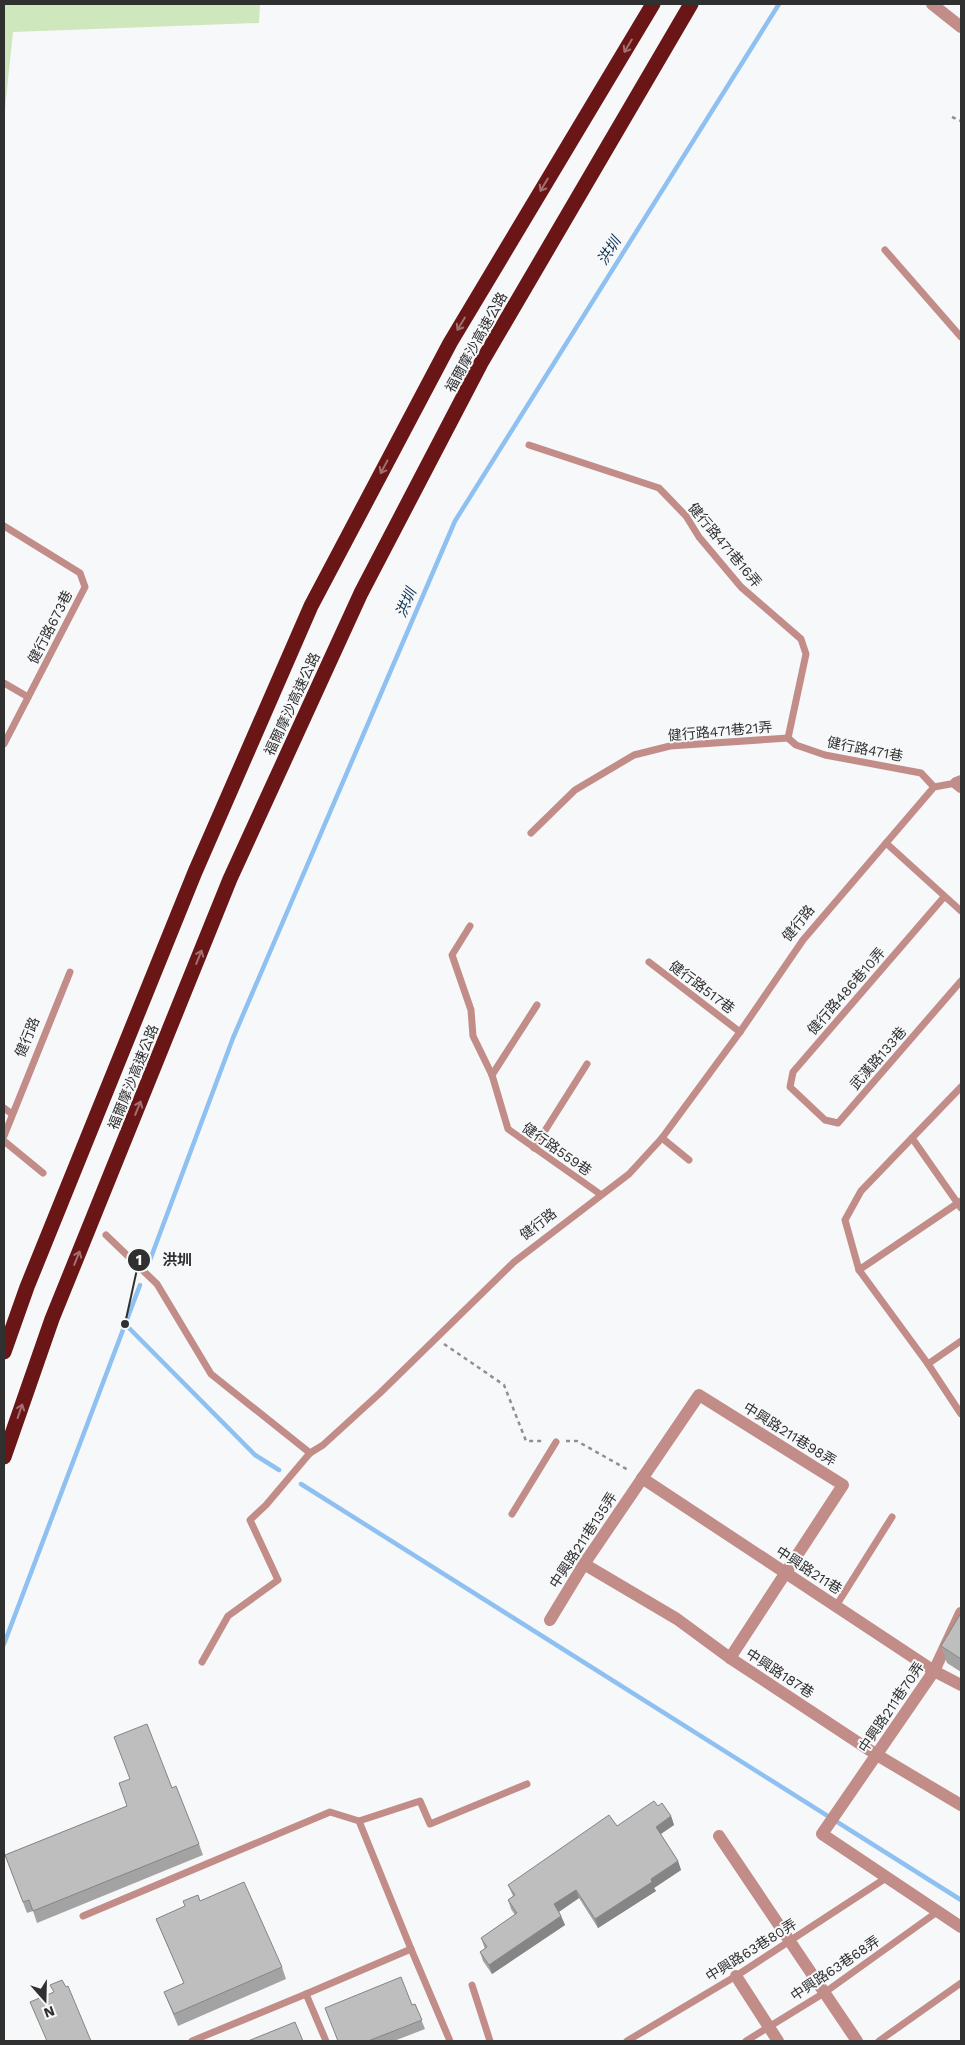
<svg xmlns="http://www.w3.org/2000/svg" width="965" height="2045" font-family="'Work Sans','Noto Sans TC',sans-serif">
<style>
.green{fill:#cee7bc}
.lines{fill:none;stroke-linecap:round;stroke-linejoin:round}
.stream{stroke:#8ec0f1;stroke-width:4.5}
.path{stroke:#8f9091;stroke-width:2.5;stroke-dasharray:4 4;stroke-linecap:butt}
.lane{stroke:#c28d88;stroke-width:7}
.street{stroke:#c28d88;stroke-width:12}
.highway{stroke:#6a1617;stroke-width:15}
.wall{fill:#a4a3a4}
.shaded-wall{fill:#868586}
.building{fill:#bfbebf;stroke:#868586}
.oneway{stroke:#a27071}
.labels{text-anchor:middle;dominant-baseline:central;stroke-width:4;stroke-linejoin:round;paint-order:stroke}
.street-label{font-size:14px;fill:#303031;stroke:#f7f8f9}
.water-label{font-size:15px;font-style:italic;fill:#103555;stroke:#f7f8f9}
.leader{fill:none;stroke:#303031;stroke-width:2}
.callout-dot{fill:#303031;stroke:#f7f8f9;stroke-width:2}
.mark-label{font-size:15px;text-anchor:middle;font-weight:bold;fill:#fff}
.callout-label{font-size:15px;text-anchor:middle;font-weight:bold;fill:#303031;stroke:#f7f8f9;stroke-width:4;stroke-linejoin:round;paint-order:stroke}
</style>
<rect width="100%" height="100%" fill="#f7f8f9"/>
<path class="green" d="M4,4H260L259,23L13,32L4,118Z"/>
<g class="lines">
<g class="stream">
<path d="M150,1260L233,1038L455,521L779,4"/>
<path d="M125,1324L255,1455L279,1470"/>
<path d="M301,1484L961,1900"/>
<path d="M4,1644L140,1285"/>
</g>
<g class="path">
<path d="M952,117L961,121"/>
<path d="M444,1344L504,1385L526,1441H543"/>
<path d="M566,1441H577L630,1471"/>
</g>
<g class="lane">
<path d="M885,250L961,337"/>
<path d="M529,445L659,488L686,516L699,537L741,587L801,639L806,654L788,738"/>
<path d="M4,526L80,573L85,587L4,744"/>
<path d="M4,683L28,697"/>
<path d="M788,738L796,745L825,755L921,773L934,787"/>
<path d="M531,833L575,790L634,755L670,746L788,738"/>
<path d="M886,843L961,911"/>
<path d="M944,897L793,1072L790,1087L825,1120L838,1123L961,981"/>
<path d="M470,926L452,955L471,1010L473,1036L492,1075L508,1129L600,1194"/>
<path d="M649,962L740,1032"/>
<path d="M492,1075L537,1005"/>
<path d="M4,1108L12,1114"/>
<path d="M4,1136L70,972"/>
<path d="M662,1138L689,1160"/>
<path d="M912,1138L961,1208"/>
<path d="M4,1141L43,1173"/>
<path d="M534,1148L587,1064"/>
<path d="M961,1201L859,1270L928,1364L961,1341"/>
<path d="M106,1235L157,1284L211,1374L310,1453L323,1445L380,1393L514,1262L629,1174L662,1138L740,1032L803,940L934,787L956,783"/>
<path d="M859,1270L845,1220L861,1191L961,1087"/>
<path d="M928,1364L961,1414"/>
<path d="M512,1514L556,1442"/>
<path d="M836,1606L892,1517"/>
<path d="M202,1662L228,1616L278,1580L250,1520L266,1505L310,1453"/>
<path d="M359,1821L420,1801L430,1824L527,1784"/>
<path d="M83,1916L330,1812L359,1821L411,1949L306,1994L326,2041"/>
<path d="M411,1949L450,2041"/>
<path d="M472,1985L490,2041"/>
<path d="M192,2041L306,1994"/>
<path d="M627,2041L736,1976L886,1878"/>
<path d="M746,2041L824,1993L937,1912"/>
<path d="M879,2041L961,1983"/>
</g>
<g class="street">
<path d="M932,4L961,27"/>
<path d="M961,781L956,783L961,787"/>
<path d="M642,1478L934,1671L961,1685"/>
<path d="M584,1564L677,1619L730,1658L877,1755L961,1805"/>
<path d="M961,1613L934,1671L822,1834L961,1927"/>
<path d="M550,1620L584,1564L699,1395L843,1485L730,1658"/>
<path d="M719,1836L857,2041"/>
<path d="M736,1976L778,2041"/>
</g>
<g class="highway">
<path d="M4,1352L27,1287L195,872L311,606L450,343L653,4"/>
<path d="M4,1457L52,1319L230,879L361,593L481,363L691,4"/>
</g>
</g>
<g class="wall">
<path d="M961,1613V1672L947,1663L941,1646Z"/>
<path d="M172,1788L199,1844L203,1855L37,1923L33,1911L27,1913L5,1855Z"/>
<path d="M658,1806L671,1816L674,1825L661,1834L678,1861L681,1870L654,1888L656,1891L598,1928L579,1898L559,1912L561,1916L565,1925L492,1974L483,1961L480,1952L485,1949L481,1938L515,1915L511,1909L508,1900L513,1896L508,1885L617,1826Z"/>
<path d="M200,1901L282,1967L286,1979L178,2026L164,1992L184,1984L156,1919Z"/>
<path d="M415,2004L425,2029L394,2041H338Z"/>
</g>
<g class="shaded-wall">
<path d="M671,1816L674,1825L659,1835L656,1827Z"/>
<path d="M678,1861L681,1870L654,1888L656,1891L598,1928L595,1919L651,1879Z"/>
<path d="M576,1890L579,1898L557,1913L554,1904Z"/>
<path d="M561,1916L565,1925L492,1974L489,1965Z"/>
</g>
<g class="building">
<path d="M961,1613V1659L941,1646Z"/>
<path d="M147,1724L172,1788L176,1786L199,1844L33,1911L29,1900L23,1902L5,1855L127,1806L119,1783L130,1779L114,1737Z"/>
<path d="M654,1801L658,1806L662,1803L671,1816L656,1827L678,1861L651,1879L652,1882L595,1919L576,1890L554,1904L561,1916L489,1965L480,1952L487,1947L481,1938L517,1913L508,1900L515,1895L508,1885L609,1815L617,1826Z"/>
<path d="M244,1882L282,1967L174,2014L164,1992L184,1983L156,1919L185,1906L183,1901L198,1895L200,1901Z"/>
<path d="M401,1977L412,2005L415,2004L422,2020L368,2041H338L325,2008Z"/>
<path d="M62,1980L66,1987L68,1986L91,2041H47L30,2002L54,1992L50,1985Z"/>
<path d="M295,2022L303,2041H248Z"/>
</g>
<defs><path id="oneway-shaft" d="M-6 0H5M1.5-3L5.5 0L1.5 3" fill="none" stroke-width="1.6" stroke-linecap="round" stroke-linejoin="round" transform="scale(1.25)"/></defs>
<g class="oneway">
<use href="#oneway-shaft" transform="translate(628 46) rotate(121)"/>
<use href="#oneway-shaft" transform="translate(544 185) rotate(121)"/>
<use href="#oneway-shaft" transform="translate(461 324) rotate(121)"/>
<use href="#oneway-shaft" transform="translate(384 467) rotate(118)"/>
<use href="#oneway-shaft" transform="translate(199 957) rotate(-68)"/>
<use href="#oneway-shaft" transform="translate(138 1108) rotate(-68)"/>
<use href="#oneway-shaft" transform="translate(77 1258) rotate(-68)"/>
<use href="#oneway-shaft" transform="translate(20 1411) rotate(-71)"/>
</g>
<g class="labels">
<g class="street-label">
<text transform="translate(476 342) rotate(-61)">福爾摩沙高速公路</text>
<text transform="translate(725 545) rotate(50)">健行路471巷16弄</text>
<text transform="translate(50 627) rotate(-63)">健行路673巷</text>
<text transform="translate(292 704) rotate(-65)">福爾摩沙高速公路</text>
<text transform="translate(720 731) rotate(-5)">健行路471巷21弄</text>
<text transform="translate(865 749) rotate(11)">健行路471巷</text>
<text transform="translate(798 923) rotate(-51)">健行路</text>
<text transform="translate(702 987) rotate(37)">健行路517巷</text>
<text transform="translate(846 991) rotate(-49)">健行路486巷10弄</text>
<text transform="translate(27 1037) rotate(-68)">健行路</text>
<text transform="translate(878 1058) rotate(-49)">武漢路133巷</text>
<text transform="translate(133 1077) rotate(-68)">福爾摩沙高速公路</text>
<text transform="translate(557 1149) rotate(35)">健行路559巷</text>
<text transform="translate(538 1224) rotate(-38)">健行路</text>
<text transform="translate(790 1434) rotate(32)">中興路211巷98弄</text>
<text transform="translate(583 1540) rotate(-57)">中興路211巷135弄</text>
<text transform="translate(809 1570) rotate(33)">中興路211巷</text>
<text transform="translate(780 1673) rotate(33)">中興路187巷</text>
<text transform="translate(891 1707) rotate(-56)">中興路211巷70弄</text>
<text transform="translate(751 1950) rotate(-32)">中興路63巷80弄</text>
<text transform="translate(835 1968) rotate(-34)">中興路63巷68弄</text>
</g>
<g class="water-label">
<text transform="translate(609 251) rotate(-58)">洪圳</text>
<text transform="translate(406 603) rotate(-67)">洪圳</text>
</g>
</g>
<path class="leader" d="M125 1324L139 1260"/>
<g class="callout-dot">
<circle cx="125" cy="1324" r="5"/>
<circle cx="139" cy="1260" r="12"/>
</g>
<g class="mark-label">
<text x="139" y="1265">1</text>
</g>
<g class="callout-label">
<text x="177" y="1265">洪圳</text>
</g>
<rect width="965" height="2045" fill="none" stroke="#303031" stroke-width="10"/>
<g transform="translate(45 2000) rotate(160)" stroke="#f7f8f9" stroke-width="4" paint-order="stroke">
<path d="M0-4L9 19L0 12L-9 19Z" fill="#303031"/>
<text y="-8" font-size="14" font-weight="bold" text-anchor="middle" fill="#303031">N</text>
</g>
</svg>
